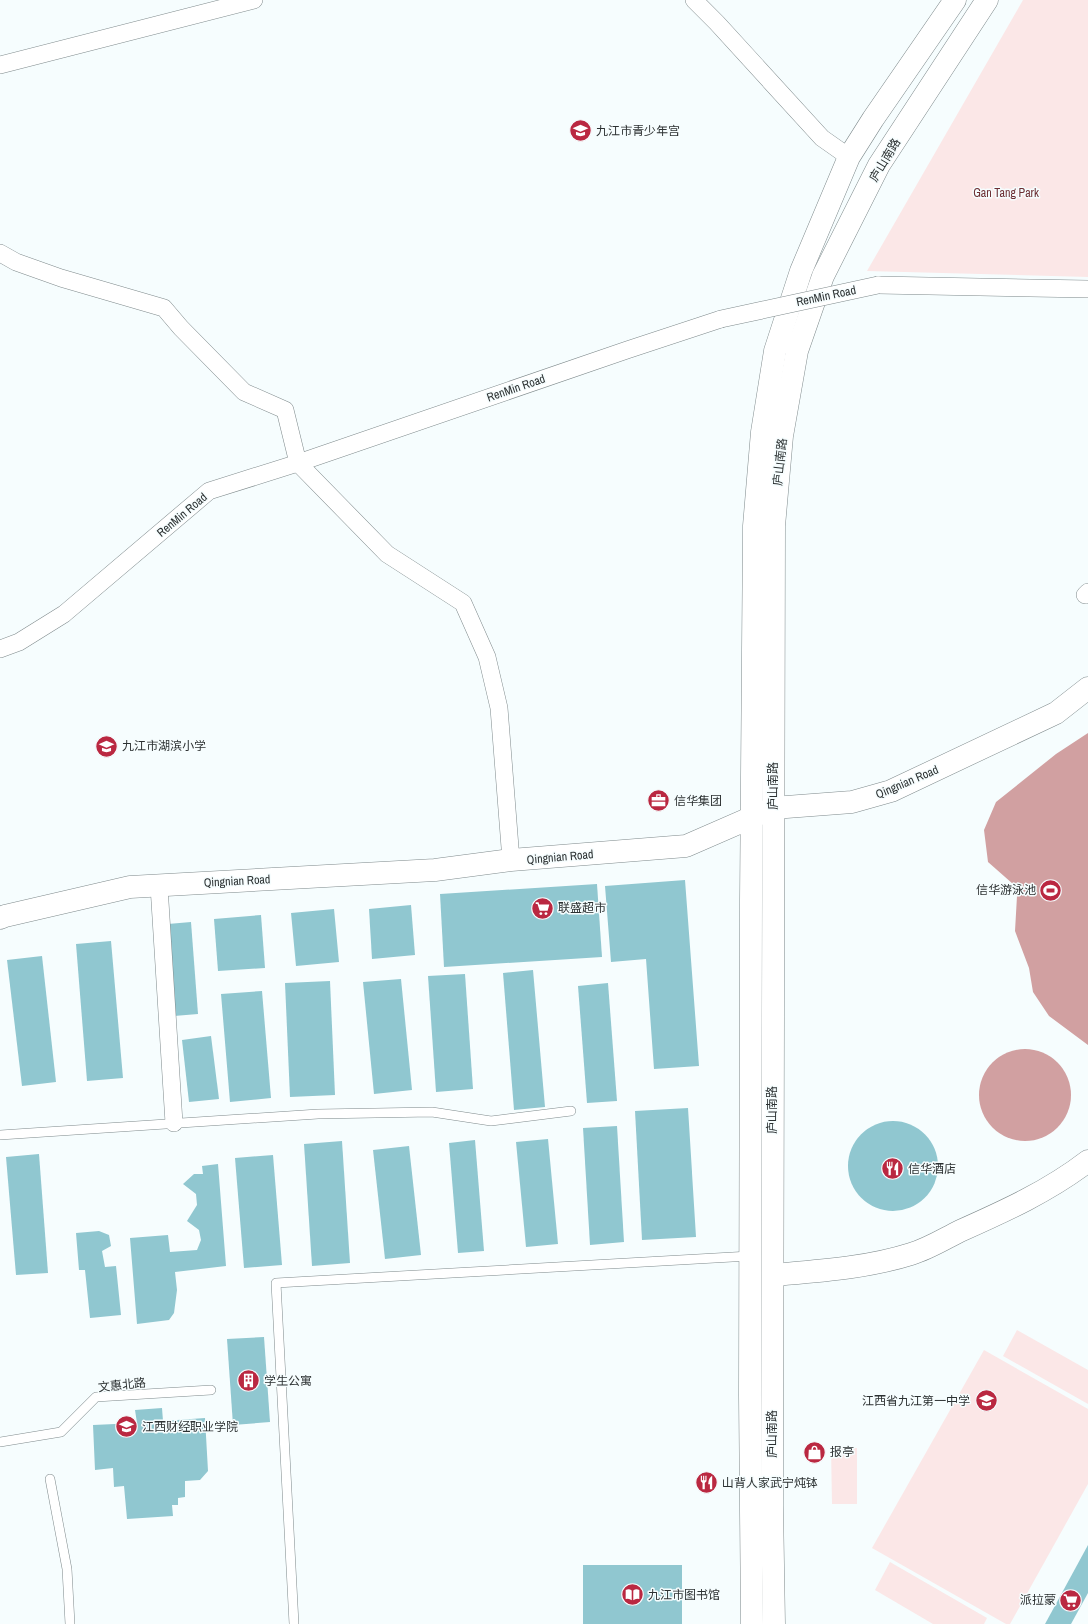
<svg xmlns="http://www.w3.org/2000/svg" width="1088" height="1624" font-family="'Archivo Narrow','Noto Sans SC',sans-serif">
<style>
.green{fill:#fbe7e7}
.water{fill:#d1a0a1}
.building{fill:#90c7d0}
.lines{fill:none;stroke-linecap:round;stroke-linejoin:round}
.lane-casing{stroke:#7f8a8c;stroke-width:10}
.street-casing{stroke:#7f8a8c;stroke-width:18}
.secondary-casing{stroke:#7f8a8c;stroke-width:23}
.lane{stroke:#fff;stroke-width:9}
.street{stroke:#fff;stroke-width:17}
.secondary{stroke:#fff;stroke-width:22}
.street-bridge-casing{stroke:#7f8a8c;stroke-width:18;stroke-linecap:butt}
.street-bridge{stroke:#fff;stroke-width:17}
.labels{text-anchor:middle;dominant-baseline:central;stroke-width:3;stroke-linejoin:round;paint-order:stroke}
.poi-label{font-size:12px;fill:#2c3132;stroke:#f6fdfe;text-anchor:start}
.street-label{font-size:12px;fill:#2c3132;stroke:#f6fdfe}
.park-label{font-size:12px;fill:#6c2e33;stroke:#f6fdfe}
</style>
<rect width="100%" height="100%" fill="#f6fdfe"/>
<g class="green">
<path d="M1023,0H1088V277L867,271Z"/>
<path d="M1017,1330L1088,1370V1404L1003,1356Z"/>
<path d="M984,1350L1088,1409V1484L1010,1624H1006L872,1548Z"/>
<path d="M831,1448H857V1504H832Z"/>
<path d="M890,1562L987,1618L984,1624H933L875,1590Z"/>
</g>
<g class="water">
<path d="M1088,733V1045L1049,1016L1033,992L1029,968L1015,931L1017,896L1013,884L988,862L984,830L996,802L1056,754Z"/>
<circle cx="1025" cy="1095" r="46"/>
</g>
<g class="building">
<path d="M685,880L699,1066L654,1069L646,959L611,962L605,886Z"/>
<path d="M597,884L602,957L444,967L440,894Z"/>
<path d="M411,905L415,955L372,959L369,909Z"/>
<path d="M334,909L339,962L296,966L291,913Z"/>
<path d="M261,915L265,968L218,971L214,919Z"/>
<path d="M191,922L198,1014L174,1016L168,924Z"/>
<path d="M111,941L123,1078L87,1081L76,944Z"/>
<path d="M42,956L56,1082L22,1086L7,960Z"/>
<path d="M533,970L545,1107L514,1110L503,973Z"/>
<path d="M465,974L473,1089L436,1092L428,976Z"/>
<path d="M401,979L412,1090L374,1094L363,982Z"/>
<path d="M330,981L335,1095L290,1097L285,983Z"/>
<path d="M608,983L617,1101L587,1103L578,986Z"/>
<path d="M262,991L271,1098L230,1102L221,994Z"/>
<path d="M211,1036L219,1099L189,1102L182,1040Z"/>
<path d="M688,1108L696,1237L642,1240L635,1111Z"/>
<circle cx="893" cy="1166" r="45"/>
<path d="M617,1126L624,1242L590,1245L583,1128Z"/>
<path d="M548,1139L558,1244L526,1247L516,1142Z"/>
<path d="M475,1140L484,1251L458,1253L449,1143Z"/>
<path d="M342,1141L350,1263L312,1266L304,1144Z"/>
<path d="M409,1146L421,1255L385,1259L373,1150Z"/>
<path d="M39,1154L48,1273L16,1275L6,1157Z"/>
<path d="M273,1155L282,1265L244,1268L235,1158Z"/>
<path d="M218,1164L226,1266L175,1272L177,1290L174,1313L169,1320L137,1324L130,1238L168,1235L170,1252L197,1250L201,1240L199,1230L187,1221L197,1205L196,1194L183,1184L194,1174H203L202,1166Z"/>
<path d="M99,1231L109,1235L111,1246L102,1251L105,1267L116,1266L121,1315L90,1318L85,1270H79L76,1233Z"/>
<path d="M264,1337L270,1422L233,1425L227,1339Z"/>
<path d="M162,1408L163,1421L205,1418L208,1471L200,1480L185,1481V1497L178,1498V1505H172L173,1516L127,1519L124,1486L114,1487L113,1468L95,1470L93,1425L137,1423L135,1410Z"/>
<path d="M1088,1545V1593L1071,1624H1045Z"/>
<rect x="583" y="1565" width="99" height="59"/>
</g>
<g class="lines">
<defs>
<g id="lane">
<path d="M0,1135L318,1114L432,1112L491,1121L571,1111"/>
<path d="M0,1442L61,1432L96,1397L211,1390"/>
<path d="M50,1479L67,1569L70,1624"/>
<path d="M294,1624L276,1283L750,1256"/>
</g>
<g id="street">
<path d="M694,0L717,23L822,138L849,157"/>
<path d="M0,65L254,0"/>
<path d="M0,253L16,262L61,278L164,308L181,328L244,392L285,410L298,463L387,554L463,603L487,657L499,708L511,860"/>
<path d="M878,285L1088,289"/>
<path d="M1085,595L1088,592"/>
<path d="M0,649L19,642L64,614L209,491L298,463L627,350L721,319"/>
<path d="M159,886L174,1123"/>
</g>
<g id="secondary">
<path d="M0,918L5,916L130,887L435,870L511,860L686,846L773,808L852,802L891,791L1056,713L1088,688"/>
<path d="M773,1275C818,1271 867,1268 911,1254C928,1249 944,1239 960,1231C1005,1211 1049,1191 1088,1161"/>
<path d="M752,1624L750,1396L751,900L754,526L762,432L775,351L801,271L849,157L873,119L955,0"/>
<path d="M774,1624L772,1506L774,526L782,436L797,351L823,276L879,165L987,0"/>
</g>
</defs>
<use href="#lane" class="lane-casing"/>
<use href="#street" class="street-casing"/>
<use href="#secondary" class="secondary-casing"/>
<use href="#lane" class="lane"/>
<use href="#street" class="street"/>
<use href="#secondary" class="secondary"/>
<defs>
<path id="street-bridge" d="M721,319L878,285"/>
</defs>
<use href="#street-bridge" class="street-bridge-casing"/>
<use href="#street-bridge" class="street-bridge"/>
</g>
<defs>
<symbol id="school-disc" viewBox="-11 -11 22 22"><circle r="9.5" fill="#ba2841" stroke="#f6fdfe"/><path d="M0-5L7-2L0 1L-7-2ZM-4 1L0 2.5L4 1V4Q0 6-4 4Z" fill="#fff"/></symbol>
<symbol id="office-disc" viewBox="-11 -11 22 22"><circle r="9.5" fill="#ba2841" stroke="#f6fdfe"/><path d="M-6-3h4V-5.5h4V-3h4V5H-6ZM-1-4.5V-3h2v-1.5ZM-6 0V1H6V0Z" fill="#fff"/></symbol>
<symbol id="stadium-disc" viewBox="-11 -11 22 22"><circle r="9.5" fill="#ba2841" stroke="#f6fdfe"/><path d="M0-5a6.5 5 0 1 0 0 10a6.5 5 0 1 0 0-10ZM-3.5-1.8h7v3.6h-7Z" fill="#fff"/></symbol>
<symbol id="supermarket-disc" viewBox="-11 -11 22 22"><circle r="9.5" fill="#ba2841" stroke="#f6fdfe"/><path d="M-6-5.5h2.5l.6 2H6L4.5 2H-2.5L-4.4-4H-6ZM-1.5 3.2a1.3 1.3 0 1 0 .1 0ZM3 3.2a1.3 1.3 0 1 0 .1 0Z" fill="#fff"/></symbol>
<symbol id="restaurant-disc" viewBox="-11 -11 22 22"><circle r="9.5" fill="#ba2841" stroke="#f6fdfe"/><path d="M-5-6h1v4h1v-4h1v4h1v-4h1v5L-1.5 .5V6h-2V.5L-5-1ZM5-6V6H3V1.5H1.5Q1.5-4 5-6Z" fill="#fff"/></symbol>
<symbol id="building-disc" viewBox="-11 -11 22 22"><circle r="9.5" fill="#ba2841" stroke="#f6fdfe"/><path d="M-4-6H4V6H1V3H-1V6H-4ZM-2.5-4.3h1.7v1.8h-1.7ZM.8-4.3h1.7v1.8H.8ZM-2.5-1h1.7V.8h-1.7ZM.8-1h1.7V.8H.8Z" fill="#fff"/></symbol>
<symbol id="university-disc" viewBox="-11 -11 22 22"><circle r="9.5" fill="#ba2841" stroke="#f6fdfe"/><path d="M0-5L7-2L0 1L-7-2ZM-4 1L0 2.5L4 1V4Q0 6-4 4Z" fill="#fff"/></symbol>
<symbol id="shop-disc" viewBox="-11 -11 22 22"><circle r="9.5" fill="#ba2841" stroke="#f6fdfe"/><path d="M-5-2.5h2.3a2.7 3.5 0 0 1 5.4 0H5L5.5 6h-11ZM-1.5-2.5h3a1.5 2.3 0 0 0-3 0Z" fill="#fff"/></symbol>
<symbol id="library-disc" viewBox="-11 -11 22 22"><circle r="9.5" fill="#ba2841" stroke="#f6fdfe"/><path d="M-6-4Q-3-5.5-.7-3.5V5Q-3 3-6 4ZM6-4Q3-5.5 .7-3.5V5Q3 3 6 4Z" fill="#fff"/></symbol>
</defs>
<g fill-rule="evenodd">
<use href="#school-disc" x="568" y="118" width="25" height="25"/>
<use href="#school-disc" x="94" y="734" width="25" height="25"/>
<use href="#office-disc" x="646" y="788" width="25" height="25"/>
<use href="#stadium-disc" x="1038" y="878" width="25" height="25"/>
<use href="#supermarket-disc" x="530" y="896" width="25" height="25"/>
<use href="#restaurant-disc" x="880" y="1156" width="25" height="25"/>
<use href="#building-disc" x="236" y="1368" width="25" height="25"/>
<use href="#school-disc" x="974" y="1388" width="25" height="25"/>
<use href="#university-disc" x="114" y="1414" width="25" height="25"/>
<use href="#shop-disc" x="802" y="1440" width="25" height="25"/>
<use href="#restaurant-disc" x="694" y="1470" width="25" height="25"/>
<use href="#library-disc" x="620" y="1582" width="25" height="25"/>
<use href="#supermarket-disc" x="1058" y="1588" width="25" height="25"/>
</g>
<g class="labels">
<g class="poi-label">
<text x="596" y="131">九江市青少年宫</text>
<text x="122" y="746">九江市湖滨小学</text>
<text x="674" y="801">信华集团</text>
<text x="1036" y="890" text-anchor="end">信华游泳池</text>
<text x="558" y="908">联盛超市</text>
<text x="908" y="1169">信华酒店</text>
<text x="264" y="1381">学生公寓</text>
<text x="970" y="1401" text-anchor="end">江西省九江第一中学</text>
<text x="142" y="1427">江西财经职业学院</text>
<text x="830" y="1452">报亭</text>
<text x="722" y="1483">山背人家武宁炖钵</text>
<text x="648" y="1595">九江市图书馆</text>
<text x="1056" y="1600" text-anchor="end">派拉蒙</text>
</g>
<g class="street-label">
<text transform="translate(885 160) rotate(-59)">庐山南路</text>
<text transform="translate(826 296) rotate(-12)">RenMin Road</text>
<text transform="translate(516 388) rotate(-19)">RenMin Road</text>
<text transform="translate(780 462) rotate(-84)">庐山南路</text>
<text transform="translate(182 515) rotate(-40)">RenMin Road</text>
<text transform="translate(907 782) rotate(-23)">Qingnian Road</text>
<text transform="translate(773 786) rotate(-90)">庐山南路</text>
<text transform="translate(560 857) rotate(-5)">Qingnian Road</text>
<text transform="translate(237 881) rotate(-3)">Qingnian Road</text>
<text transform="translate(772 1110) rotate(-90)">庐山南路</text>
<text transform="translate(122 1385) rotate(-6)">文惠北路</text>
<text transform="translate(772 1434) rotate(-90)">庐山南路</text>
</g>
<g class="park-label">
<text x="1006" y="193">Gan Tang Park</text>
</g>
</g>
</svg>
